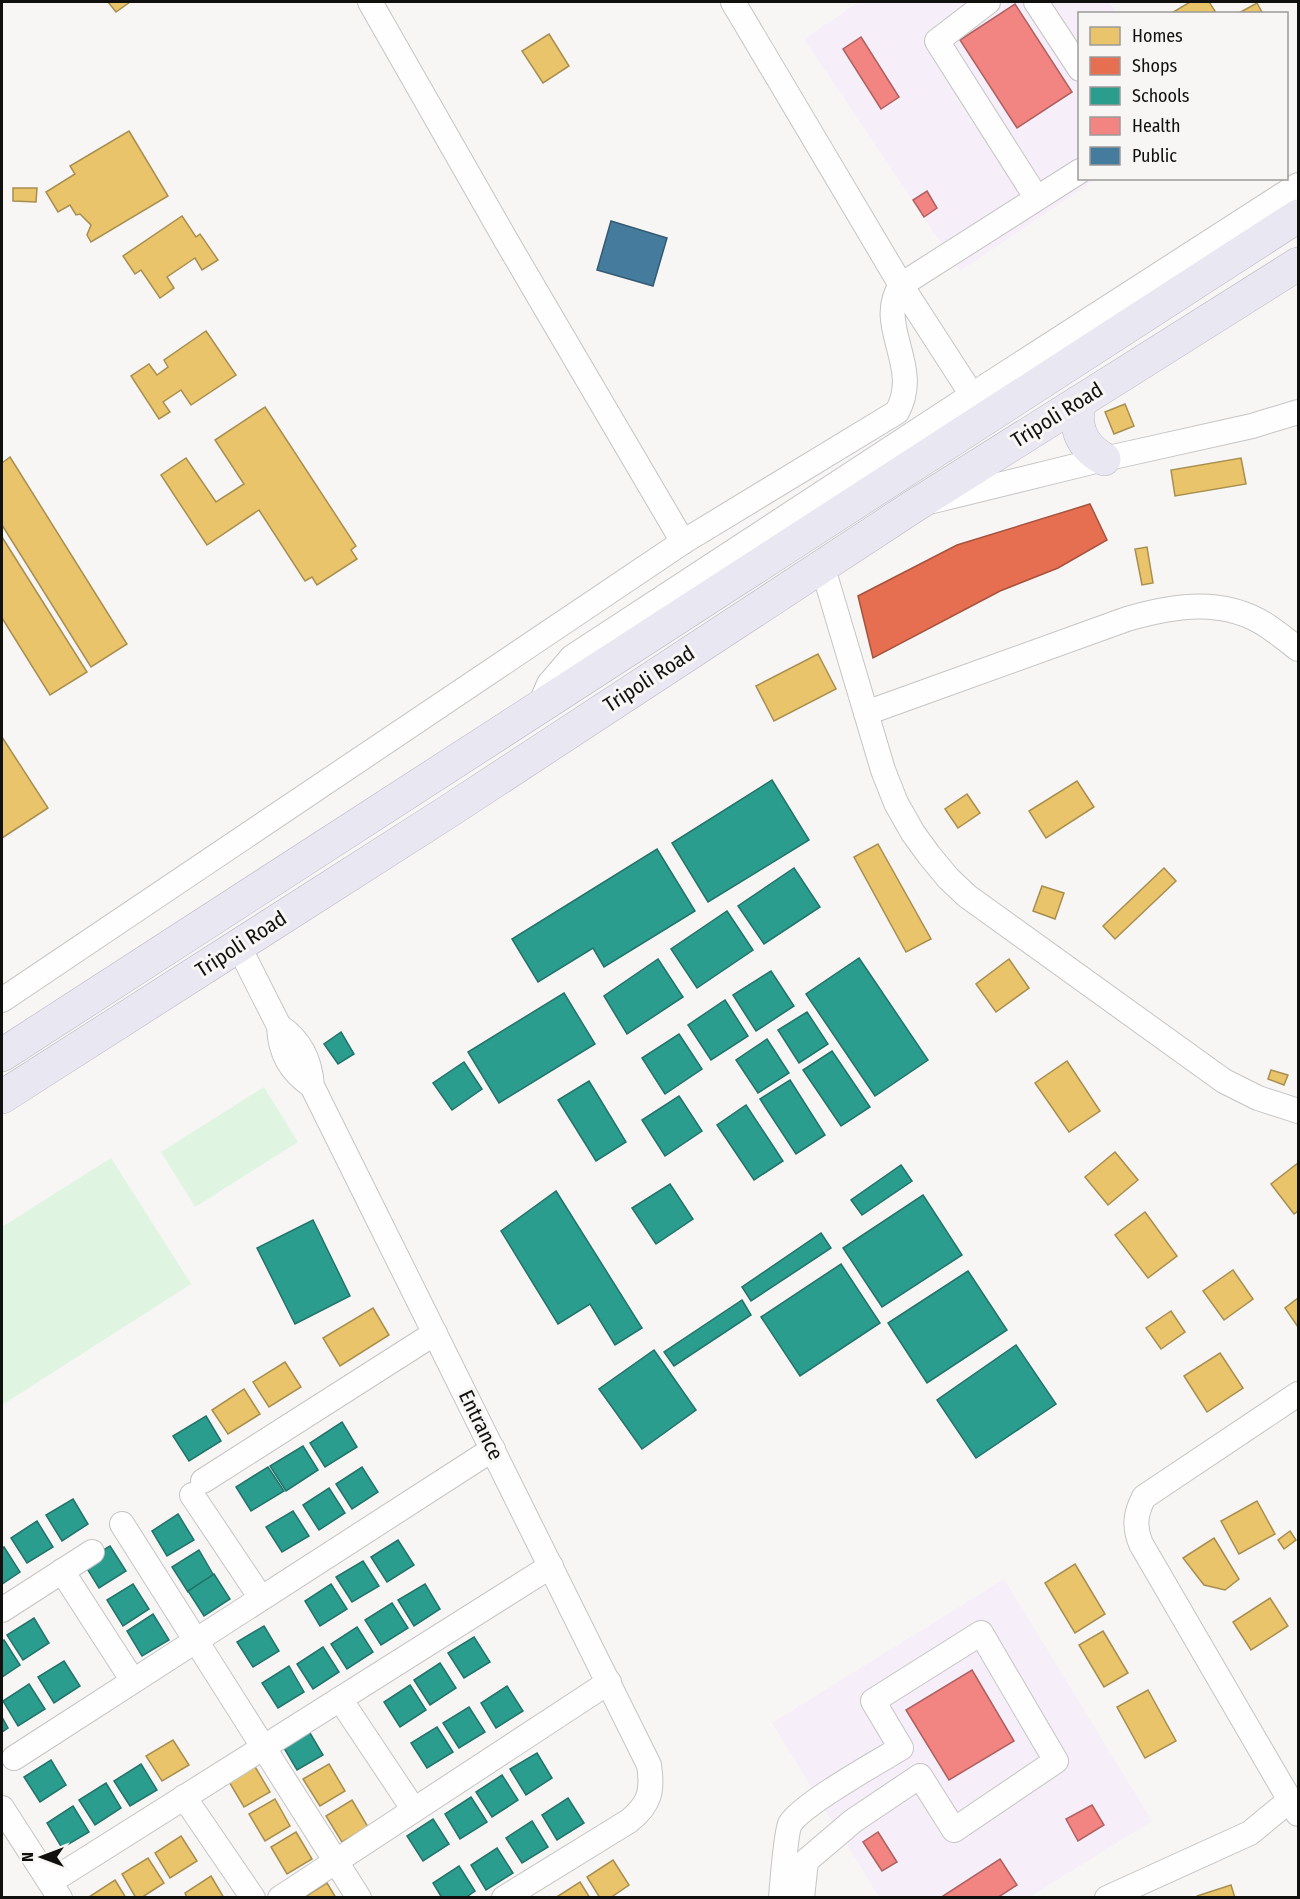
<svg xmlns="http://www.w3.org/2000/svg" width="1300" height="1899" font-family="'Fira Sans Condensed',sans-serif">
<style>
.medical{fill:#f6eef8}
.green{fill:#dff5e1}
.homes{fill:#e9c46a;stroke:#a88e4f;stroke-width:1.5}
.shops{fill:#e76f51;stroke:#a6523d;stroke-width:1.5}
.schools{fill:#2a9d8f;stroke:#227369;stroke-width:1.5}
.health{fill:#f28482;stroke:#ae6160;stroke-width:1.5}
.public{fill:#457b9d;stroke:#355b72;stroke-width:1.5}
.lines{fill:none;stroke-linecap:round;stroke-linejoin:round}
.minor-casing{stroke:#c5c4c4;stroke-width:26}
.highway-casing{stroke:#b7b5c0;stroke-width:34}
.minor{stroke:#fefefe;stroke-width:24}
.highway{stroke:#e9e8f2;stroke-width:33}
.labels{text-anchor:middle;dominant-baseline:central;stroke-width:6;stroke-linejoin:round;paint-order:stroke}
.street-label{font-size:21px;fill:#10100f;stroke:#f8f6f4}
</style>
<rect width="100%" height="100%" fill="#f7f6f5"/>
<g class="medical">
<path d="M859,2H1109L1117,13L1080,14V178L1097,179L960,271L804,39Z"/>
<path d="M1004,1579L1152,1821L1030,1897H879L772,1723Z"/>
</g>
<g class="green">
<path d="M264,1087L298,1142L195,1207L161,1152Z"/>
<path d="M111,1158L191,1284L2,1405V1227Z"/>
</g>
<g class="homes">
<path d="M108,2H130L116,12Z"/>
<path d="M1190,2H1209L1215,11L1211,14H1170Z"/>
<path d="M1257,3L1263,14H1237Z"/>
<path d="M549,34L569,66L543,83L522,51Z"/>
<path d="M129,131L168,196L91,242L87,235L91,225L80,214L76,215L70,205L58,212L46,192L75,174L70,166Z"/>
<path d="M13,188H37L36,202L13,201Z"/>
<path d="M182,216L196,237L200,234L218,260L202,270L195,258L167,277L174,288L160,298L141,270L135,274L123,256Z"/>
<path d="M206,331L236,375L191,405L181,390L163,402L170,412L159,419L131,376L149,364L157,375L168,367L164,360Z"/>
<path d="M1125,404L1134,426L1114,434L1105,412Z"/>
<path d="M265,407L356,546L351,550L357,559L317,585L312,577L305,581L259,510L207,545L161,475L186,458L216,502L244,484L215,440Z"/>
<path d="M10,457L127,644L91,667L2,525V463Z"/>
<path d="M1241,458L1246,484L1175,496L1171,470Z"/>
<path d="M2,537L87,672L50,695L2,618Z"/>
<path d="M1147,547L1153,583L1142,585L1135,549Z"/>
<path d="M818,654L836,689L774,721L756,686Z"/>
<path d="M2,737L48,808L2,838Z"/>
<path d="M1077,781L1094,807L1046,838L1029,811Z"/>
<path d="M967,794L980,813L958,828L945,809Z"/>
<path d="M878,844L931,939L906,952L854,857Z"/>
<path d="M1164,868L1176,881L1115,939L1103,926Z"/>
<path d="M1042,886L1064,893L1055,919L1033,911Z"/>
<path d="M1009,959L1029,988L996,1012L976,984Z"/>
<path d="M1067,1061L1100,1111L1069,1132L1035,1083Z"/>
<path d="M1271,1070L1288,1075L1284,1085L1268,1079Z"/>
<path d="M1115,1152L1138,1180L1108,1205L1085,1177Z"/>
<path d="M1298,1163V1211L1294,1214L1271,1184Z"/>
<path d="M1145,1212L1177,1256L1148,1278L1115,1235Z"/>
<path d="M1233,1270L1253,1299L1224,1320L1203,1291Z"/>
<path d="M1298,1298V1327L1285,1308Z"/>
<path d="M373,1308L389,1335L340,1366L323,1338Z"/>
<path d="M1171,1311L1185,1332L1161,1349L1146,1328Z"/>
<path d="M1220,1353L1243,1388L1207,1412L1184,1376Z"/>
<path d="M285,1362L301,1387L269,1407L253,1382Z"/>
<path d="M244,1389L260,1414L228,1434L212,1410Z"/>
<path d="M1257,1501L1275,1534L1239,1554L1221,1521Z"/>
<path d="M1290,1531L1296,1540L1284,1549L1278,1540Z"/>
<path d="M1214,1538L1239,1579L1225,1590L1204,1585L1183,1558Z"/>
<path d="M1075,1564L1105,1614L1075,1633L1045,1583Z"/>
<path d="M1270,1598L1288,1626L1251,1650L1233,1622Z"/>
<path d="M1103,1631L1128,1673L1104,1687L1079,1645Z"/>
<path d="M1148,1690L1176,1741L1145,1758L1117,1707Z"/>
<path d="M173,1740L189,1765L162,1781L146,1756Z"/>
<path d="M329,1764L345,1791L320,1806L303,1779Z"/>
<path d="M254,1765L270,1792L244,1807L228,1780Z"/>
<path d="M275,1799L290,1826L265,1841L249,1814Z"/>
<path d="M352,1800L368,1827L342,1842L326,1816Z"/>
<path d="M296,1832L312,1859L287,1874L271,1847Z"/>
<path d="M181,1836L197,1861L170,1878L155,1853Z"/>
<path d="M148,1858L164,1883L141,1898H136L122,1874Z"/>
<path d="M613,1860L629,1885L610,1898H600L587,1877Z"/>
<path d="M211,1876L224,1898H187L185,1893Z"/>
<path d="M115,1880L126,1898H89V1897Z"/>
<path d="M580,1882L590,1898H555Z"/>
<path d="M327,1883L336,1898H303Z"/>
<path d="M1231,1885L1235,1898H1197V1896Z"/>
</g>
<path class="shops" d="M1090,504L1107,540L1058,568L1000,591L873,658L858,596L957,545Z"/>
<g class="schools">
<path d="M772,780L809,840L708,902L672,843Z"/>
<path d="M657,849L695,911L604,967L593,948L538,982L512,939Z"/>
<path d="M794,868L820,907L764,944L738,906Z"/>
<path d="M727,911L753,950L697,988L671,949Z"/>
<path d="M859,958L928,1060L875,1096L806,994Z"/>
<path d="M658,959L683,997L627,1034L604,996Z"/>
<path d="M771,971L794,1006L756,1031L733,995Z"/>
<path d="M564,993L595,1044L499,1103L468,1052Z"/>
<path d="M725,1000L748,1036L711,1060L688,1025Z"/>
<path d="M807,1012L828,1044L799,1063L778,1030Z"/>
<path d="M341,1032L354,1054L338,1064L324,1044Z"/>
<path d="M679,1034L702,1069L665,1094L642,1058Z"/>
<path d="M767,1039L789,1073L758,1093L736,1060Z"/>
<path d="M832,1051L870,1107L841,1126L803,1070Z"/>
<path d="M464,1062L482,1089L452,1110L433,1083Z"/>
<path d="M790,1080L825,1135L796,1154L760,1099Z"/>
<path d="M589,1081L626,1142L596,1161L558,1100Z"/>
<path d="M679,1096L702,1131L665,1156L642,1120Z"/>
<path d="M746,1105L783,1161L754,1180L717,1125Z"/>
<path d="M901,1165L912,1181L862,1215L851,1200Z"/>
<path d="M670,1184L693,1219L656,1244L632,1208Z"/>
<path d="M556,1191L642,1328L615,1345L590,1304L558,1324L501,1231Z"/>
<path d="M923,1195L962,1255L882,1307L843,1248Z"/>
<path d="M313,1220L350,1296L295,1324L257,1248Z"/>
<path d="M821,1233L831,1248L751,1301L742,1287Z"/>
<path d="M841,1264L880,1323L800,1376L761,1317Z"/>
<path d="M968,1271L1007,1330L927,1383L888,1323Z"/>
<path d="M742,1300L751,1315L674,1366L664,1352Z"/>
<path d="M1016,1345L1056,1404L976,1458L937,1400Z"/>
<path d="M654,1350L696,1410L642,1449L599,1389Z"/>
<path d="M206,1416L221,1441L189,1461L173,1436Z"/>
<path d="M342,1422L357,1447L325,1467L310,1443Z"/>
<path d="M303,1446L318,1470L286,1491L270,1466Z"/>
<path d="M268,1467L284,1491L251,1511L236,1487Z"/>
<path d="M362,1467L378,1492L352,1509L336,1484Z"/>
<path d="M329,1488L345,1513L319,1530L303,1505Z"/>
<path d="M73,1499L88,1524L62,1541L46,1515Z"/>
<path d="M293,1511L309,1536L282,1552L266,1527Z"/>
<path d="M178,1514L194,1540L167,1556L152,1531Z"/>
<path d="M37,1521L53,1547L27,1563L11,1538Z"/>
<path d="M398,1540L414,1565L387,1582L371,1557Z"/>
<path d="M110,1546L126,1571L99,1588L83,1562Z"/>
<path d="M4,1547L20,1572L2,1584V1549Z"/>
<path d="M199,1550L214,1576L188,1592L172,1567Z"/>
<path d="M363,1561L379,1586L352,1602L336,1577Z"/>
<path d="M214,1574L230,1599L204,1616L188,1591Z"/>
<path d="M133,1584L149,1609L123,1626L107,1600Z"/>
<path d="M331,1584L347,1609L320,1626L305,1601Z"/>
<path d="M425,1584L440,1609L414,1626L398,1600Z"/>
<path d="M392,1603L408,1628L381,1645L365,1620Z"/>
<path d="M153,1614L169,1640L142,1656L127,1631Z"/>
<path d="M34,1618L49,1643L23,1660L7,1635Z"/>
<path d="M264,1626L279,1651L253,1667L237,1642Z"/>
<path d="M357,1627L373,1652L347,1669L331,1644Z"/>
<path d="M474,1637L490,1662L464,1678L448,1653Z"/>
<path d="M4,1640L20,1665L2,1677V1642Z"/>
<path d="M323,1647L339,1672L313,1689L297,1664Z"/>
<path d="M64,1661L80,1686L54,1703L38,1677Z"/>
<path d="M440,1663L456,1688L430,1705L414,1680Z"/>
<path d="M289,1666L304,1692L278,1708L262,1683Z"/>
<path d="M29,1684L45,1709L18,1726L3,1701Z"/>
<path d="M410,1685L426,1710L400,1727L384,1702Z"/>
<path d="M507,1686L523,1711L496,1728L481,1703Z"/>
<path d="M469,1707L485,1732L459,1748L443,1723Z"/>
<path d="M2,1717L8,1728L2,1732Z"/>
<path d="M437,1727L453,1752L427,1768L411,1743Z"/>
<path d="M307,1728L323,1755L297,1770L281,1743Z"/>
<path d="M537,1753L552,1778L526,1795L510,1769Z"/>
<path d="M51,1760L66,1785L40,1802L24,1777Z"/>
<path d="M141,1764L157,1790L130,1806L114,1781Z"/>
<path d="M502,1775L518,1800L492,1817L476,1792Z"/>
<path d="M106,1783L121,1808L95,1825L79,1800Z"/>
<path d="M471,1797L487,1822L460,1839L445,1814Z"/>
<path d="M568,1798L584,1823L557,1840L542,1815Z"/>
<path d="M73,1806L89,1832L62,1848L47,1823Z"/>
<path d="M433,1819L449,1844L423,1861L407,1836Z"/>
<path d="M532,1821L548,1847L522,1863L506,1838Z"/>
<path d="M497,1848L513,1873L486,1890L471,1865Z"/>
<path d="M459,1866L475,1891L465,1898H442L433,1883Z"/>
</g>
<g class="health">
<path d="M1015,4L1072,92L1017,128L960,40Z"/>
<path d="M861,37L899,97L881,109L843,49Z"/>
<path d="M927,191L937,208L924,217L913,200Z"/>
<path d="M972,1670L1014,1741L949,1780L906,1710Z"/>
<path d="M1092,1805L1104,1825L1078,1841L1066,1819Z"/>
<path d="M878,1832L897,1862L882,1871L863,1842Z"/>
<path d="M1000,1859L1017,1885L997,1898H944L943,1896Z"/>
</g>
<path class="public" d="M611,221L667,238L653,286L597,270Z"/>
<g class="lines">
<defs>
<g id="minor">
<path d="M370,2L507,242L683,542"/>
<path d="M733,2L901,285L972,395"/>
<path d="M988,2L937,41L1036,197"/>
<path d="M1036,2L1080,69"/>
<path d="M933,501L1104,459L1252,426L1298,412"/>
<path d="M822,565L883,770L896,803L913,833L929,855L948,878L967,896L1224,1081L1258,1098L1298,1111"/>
<path d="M539,707L549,684L572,657L972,395L1298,185"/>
<path d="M866,713L1127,619C1175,605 1225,597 1269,627C1279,634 1289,642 1298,649"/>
<path d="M238,945L279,1026C280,1053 290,1071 312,1086"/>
<path d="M2,1000L683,542L897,412C923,366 874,326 901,285L1080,171"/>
<path d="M279,1026C301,1041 310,1060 312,1086L649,1765C653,1791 650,1804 629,1821L504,1898"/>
<path d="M1298,1394L1144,1497C1135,1514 1134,1527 1141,1544L1298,1814"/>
<path d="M203,1481L435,1333"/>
<path d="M192,1495L261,1598"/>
<path d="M122,1524L359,1898"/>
<path d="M62,1571L133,1681"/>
<path d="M2,1610L92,1552"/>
<path d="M340,1699L414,1810"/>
<path d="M14,1758L493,1449"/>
<path d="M184,1797L253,1898"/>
<path d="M2,1808L60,1898"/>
<path d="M50,1882L551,1566"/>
<path d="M280,1898L609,1682"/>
<path d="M781,1898C782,1885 786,1832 790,1824C802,1804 878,1762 901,1748L873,1701L981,1633L1056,1761L954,1830L920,1776L853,1821L806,1861L802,1898"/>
<path d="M1107,1898L1250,1833L1290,1800"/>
</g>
<g id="highway">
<path d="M1079,402C1074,427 1081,446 1104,459"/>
<path d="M2,1055L1298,216"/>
<path d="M2,1097L449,811L914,506L1298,264"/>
</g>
</defs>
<use href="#minor" class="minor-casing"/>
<use href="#highway" class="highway-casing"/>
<use href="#minor" class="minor"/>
<use href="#highway" class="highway"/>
</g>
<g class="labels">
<g class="street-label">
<text transform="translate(1057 415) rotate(-32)">Tripoli Road</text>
<text transform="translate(649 679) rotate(-33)">Tripoli Road</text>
<text transform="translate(241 944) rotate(-33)">Tripoli Road</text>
<text transform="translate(481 1425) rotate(64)">Entrance</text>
</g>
</g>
<rect width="1300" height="1899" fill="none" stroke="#10100f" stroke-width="6"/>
<rect x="1078" y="12" width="210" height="168" fill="#f8f6f4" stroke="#9b9a98" stroke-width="1.5"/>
<rect x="1090" y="27" width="30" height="18" fill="#e9c46a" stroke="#9b9a98" stroke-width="1.5"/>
<text x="1132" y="42" font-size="18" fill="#10100f">Homes</text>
<rect x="1090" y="57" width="30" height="18" fill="#e76f51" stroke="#9b9a98" stroke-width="1.5"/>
<text x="1132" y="72" font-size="18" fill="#10100f">Shops</text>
<rect x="1090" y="87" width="30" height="18" fill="#2a9d8f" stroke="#9b9a98" stroke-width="1.5"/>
<text x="1132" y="102" font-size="18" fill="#10100f">Schools</text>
<rect x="1090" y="117" width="30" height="18" fill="#f28482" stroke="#9b9a98" stroke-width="1.5"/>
<text x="1132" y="132" font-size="18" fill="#10100f">Health</text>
<rect x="1090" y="147" width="30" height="18" fill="#457b9d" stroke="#9b9a98" stroke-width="1.5"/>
<text x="1132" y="162" font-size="18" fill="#10100f">Public</text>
<g transform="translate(42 1857) rotate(270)" stroke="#f8f6f4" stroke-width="4.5" paint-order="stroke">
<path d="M0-4.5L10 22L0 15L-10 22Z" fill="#10100f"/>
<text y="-9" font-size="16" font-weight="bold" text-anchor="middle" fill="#10100f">N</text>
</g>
</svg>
